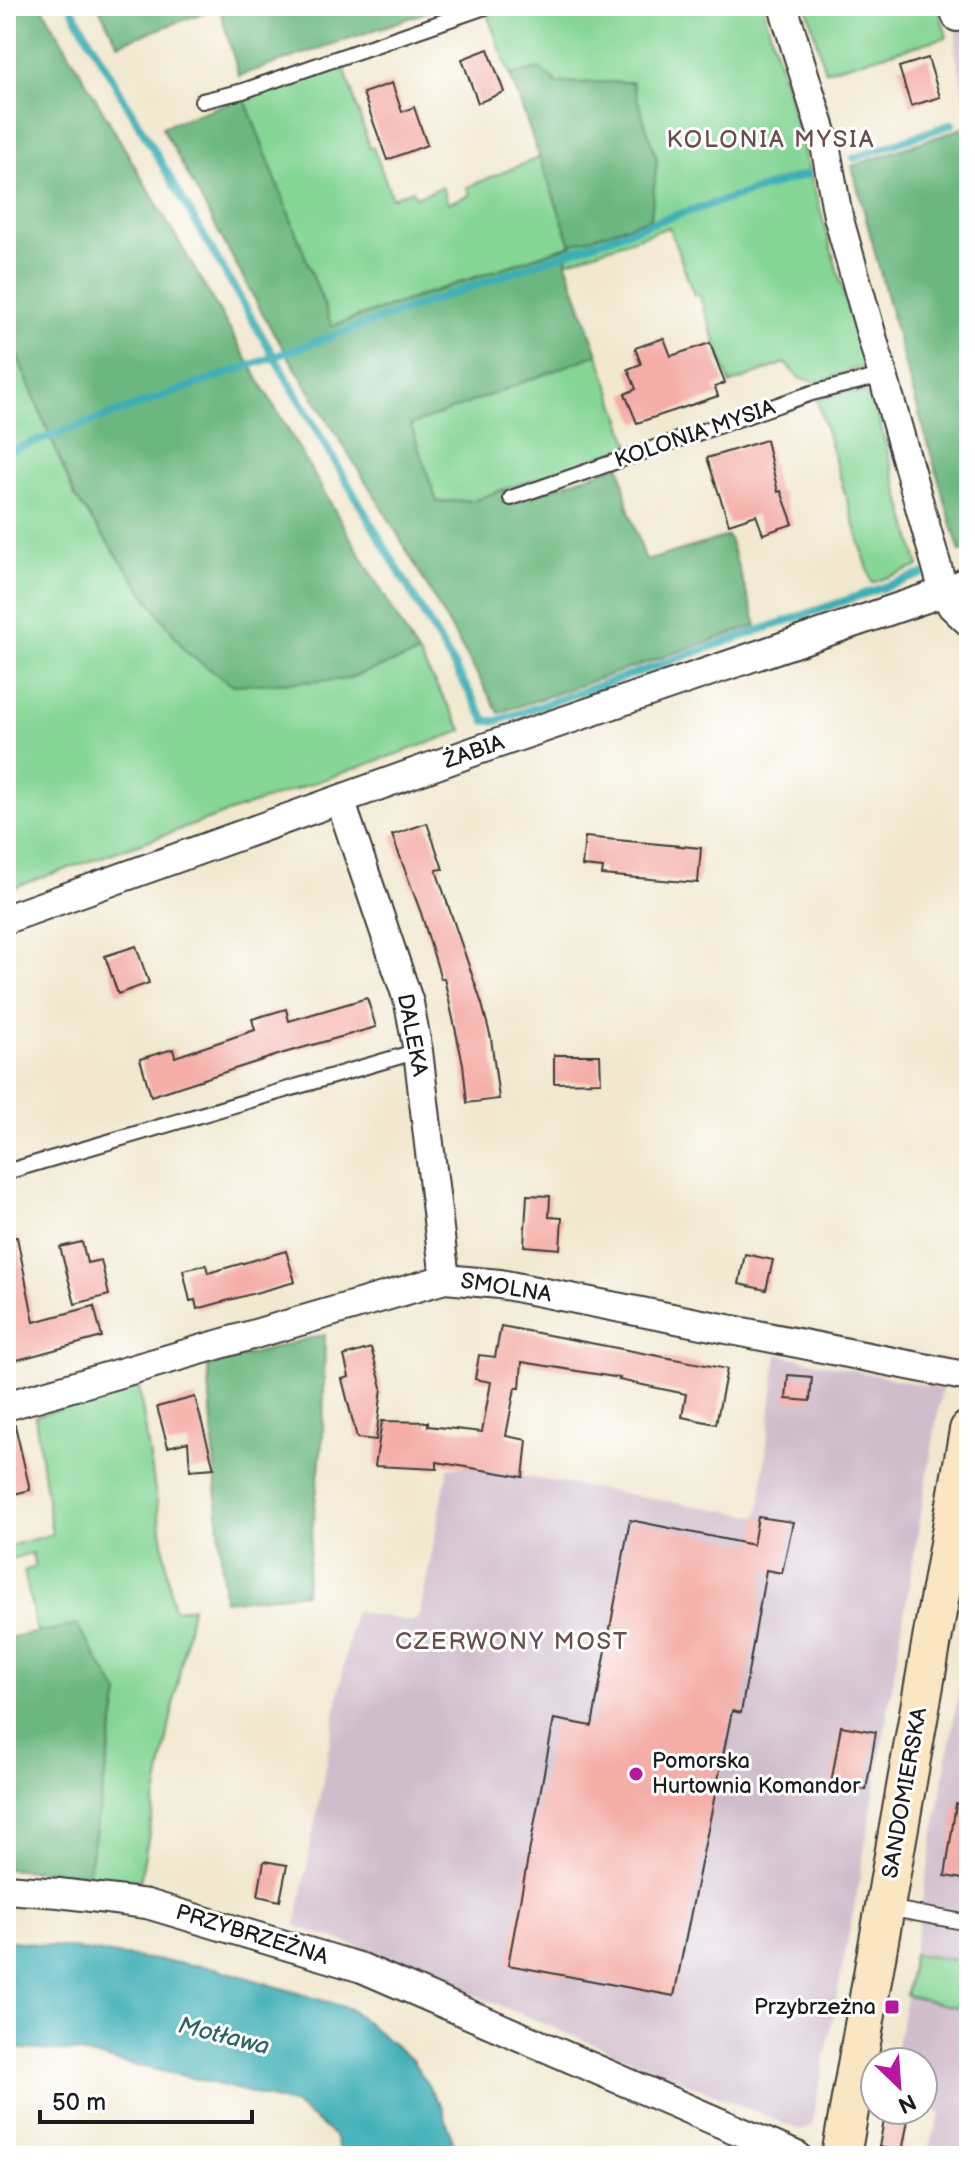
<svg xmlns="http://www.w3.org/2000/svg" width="975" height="2162" font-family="'Balsamiq Sans',sans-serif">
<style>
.industrial{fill:#d0bdcc}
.green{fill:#86d696;stroke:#517959;stroke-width:2}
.forest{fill:#6cb77f;stroke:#446a4e;stroke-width:2}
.water{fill:#3daeb5;stroke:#2c6568;stroke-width:2}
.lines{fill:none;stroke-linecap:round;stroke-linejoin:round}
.stream{stroke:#3daeb5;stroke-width:8}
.building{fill:#f4aea7}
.lane-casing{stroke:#3c3b37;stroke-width:18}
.street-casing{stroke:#3c3b37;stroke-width:32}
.secondary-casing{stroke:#3c3b37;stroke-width:42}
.lane{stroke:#fff;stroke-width:14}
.street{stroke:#fff;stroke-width:28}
.secondary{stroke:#fbe6c4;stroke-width:38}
.poi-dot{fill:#b5179e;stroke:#fff;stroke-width:3}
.labels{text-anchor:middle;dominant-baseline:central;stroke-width:6;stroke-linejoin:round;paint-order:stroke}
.street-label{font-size:22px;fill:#1c1c1c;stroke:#fff}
.poi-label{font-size:22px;fill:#1c1c1c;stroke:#fff;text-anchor:start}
.neighbourhood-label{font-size:24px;letter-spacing:2px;fill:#684f4d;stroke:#fff}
.water-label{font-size:24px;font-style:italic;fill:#2c6568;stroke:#fff}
</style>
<rect width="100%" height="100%" fill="#fff"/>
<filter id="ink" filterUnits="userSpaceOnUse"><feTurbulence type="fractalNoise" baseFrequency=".0125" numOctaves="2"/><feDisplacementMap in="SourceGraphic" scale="16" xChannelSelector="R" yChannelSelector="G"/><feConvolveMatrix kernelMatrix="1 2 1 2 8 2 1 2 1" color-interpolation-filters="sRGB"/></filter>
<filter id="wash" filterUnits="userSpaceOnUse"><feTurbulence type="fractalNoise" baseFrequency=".006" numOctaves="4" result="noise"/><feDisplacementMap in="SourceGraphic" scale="32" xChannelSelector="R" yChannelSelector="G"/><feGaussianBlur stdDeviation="1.8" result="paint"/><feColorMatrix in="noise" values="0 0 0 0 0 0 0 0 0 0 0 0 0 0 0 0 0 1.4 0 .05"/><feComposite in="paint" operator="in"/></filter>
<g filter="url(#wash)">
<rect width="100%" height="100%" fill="#f1e8cf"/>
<g class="industrial">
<path d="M969,28V117L955,50L957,31Z"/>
<path d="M777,1354L942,1389L861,1871L812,2125L802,2131L357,1946L296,1926L354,1611L413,1622L420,1614L448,1468L467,1467L750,1515H759Z"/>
<path d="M961,1678L969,1679V1962L913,1954Z"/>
<path d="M906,1996L969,2010V2156H926L941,2114L923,2102V2062H894Z"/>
</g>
<g class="green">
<path d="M512,6H763L864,366L818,382L799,378L785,363L730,384L699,294L694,295L669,227L566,262L570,245L331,326L244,97L343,64L370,148L373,147L392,198L412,190L416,197L442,187L448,203L470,195L467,187L540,157L571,244L657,160L631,82L557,83L540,69L510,75L487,14Z"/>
<path d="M807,6H938L947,37L825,71Z"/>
<path d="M6,328L75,497L343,680L418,654L463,731L6,890Z"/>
<path d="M598,354L630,446L475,500L437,502L410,425Z"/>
<path d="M845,391L864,394L874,402L919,566L872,583L817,400Z"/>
<path d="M139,1387L173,1607L177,1610L192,1607L140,1881L88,1874L119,1694L77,1626L37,1634L24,1571L35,1567L32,1553L6,1560V1547L52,1534L35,1416Z"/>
<path d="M913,1954L969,1962V2010L906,1996Z"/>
</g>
<g class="forest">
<path d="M6,6H42L418,654L343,680L232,685L187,653L75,497L6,328Z"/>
<path d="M98,6H445L239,76L219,7L118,44Z"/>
<path d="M540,69L557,83L632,82L657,160L651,218L572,244L566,262L598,354L411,425L437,502L475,500L504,489L511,502L620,465L628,507L646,561L728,536L757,625L499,713L390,521L267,322L162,127L244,97L332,326L571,245L510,75Z"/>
<path d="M969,126V550L960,552L906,369L852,166Z"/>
<path d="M325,1334L323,1435L305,1593L224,1601L208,1366Z"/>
<path d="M77,1625L119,1694L88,1874L6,1869V1638Z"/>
</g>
<path class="water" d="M6,1940L215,1968L350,2009L412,2060L442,2108L458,2156H341L335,2136L295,2105L206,2081L75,2052L6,2048Z"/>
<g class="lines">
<g class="stream">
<path d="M70,6L486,721H497L922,574"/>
<path d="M854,158L952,124"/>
<path d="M6,452L645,225L808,174"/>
</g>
</g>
<g id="blocks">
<g class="building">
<path d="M488,49L504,92L478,103L462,59Z"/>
<path d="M928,58L940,97L911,106L899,67Z"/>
<path d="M392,83L402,112L414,107L427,145L387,160L363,93Z"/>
<path d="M664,338L671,356L710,343L725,383L715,387L718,396L637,423L625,394L636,389L628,369L641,364L635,348Z"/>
<path d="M766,440L778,492L781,491L793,524L763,534L756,515L729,524L707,458Z"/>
<path d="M427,823L443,869L436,870L482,1004L491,1038L499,1099L467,1103L463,1064L444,978L441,979L421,913L392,835Z"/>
<path d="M585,837L701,848L698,883L602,875L603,868L582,866Z"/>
<path d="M136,946L149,983L118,994L105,956Z"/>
<path d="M367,998L376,1027L284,1053L151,1096L140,1059L173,1049L175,1057L255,1030L252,1019L286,1009L289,1021Z"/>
<path d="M554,1055H600L601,1082L554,1083Z"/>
<path d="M527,1195L550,1196L549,1217L562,1218L560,1249L524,1246Z"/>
<path d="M17,1237L34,1322L94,1306L102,1337L6,1363V1238Z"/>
<path d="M82,1242L87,1263L101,1260L109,1295L75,1304L60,1247Z"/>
<path d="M286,1251L295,1282L197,1309L195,1300L190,1301L183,1270L206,1265L208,1273Z"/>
<path d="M745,1254L773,1260L766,1290L739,1284Z"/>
<path d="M501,1326L727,1369L716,1424L682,1417L686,1394L619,1380L620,1378L522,1362L520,1388H515L506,1436L527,1440L523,1477L437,1462V1469L375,1466L382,1421L428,1422V1426L482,1432L491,1382L475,1379L479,1355L495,1357Z"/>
<path d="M371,1348L382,1387L376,1440L357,1438L342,1379L349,1377L344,1356Z"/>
<path d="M788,1375L812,1377L810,1401L786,1399Z"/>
<path d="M195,1397L214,1468L190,1470L188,1442L168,1447L157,1407Z"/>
<path d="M15,1425L30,1490L6,1496V1426Z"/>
<path d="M758,1517L793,1522L782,1573L766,1570L741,1713L732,1711L674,1996L508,1965L554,1719L592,1726L630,1520L753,1545Z"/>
<path d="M841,1726L876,1732L866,1790L831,1784Z"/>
<path d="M956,1804L969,1805V1880L945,1876Z"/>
<path d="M264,1861L287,1865L280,1901L258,1896Z"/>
<path d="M885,2115L908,2120L902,2152L879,2147Z"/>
</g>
</g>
</g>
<g filter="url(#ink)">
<use href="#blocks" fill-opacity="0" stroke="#3c3b37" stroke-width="2"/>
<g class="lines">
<defs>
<g id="lane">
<path d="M202,101L243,91L488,6"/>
<path d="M511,498L812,393L881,376"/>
<path d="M6,1172L418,1051"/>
<path d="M887,1908L969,1923"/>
</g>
<g id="street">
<path d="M783,6L824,139L838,216L944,592L952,606L969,622"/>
<path d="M953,6L957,17L969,13"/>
<path d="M340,800L409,1003L418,1051L445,1279"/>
<path d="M6,919L478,750L944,592L969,581"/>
<path d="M6,1406L445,1279L500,1284L969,1377"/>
<path d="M6,1889L59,1893L147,1904L362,1968L797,2156"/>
</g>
<path id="secondary" d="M841,2156L969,1430"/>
</defs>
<use href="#lane" class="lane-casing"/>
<use href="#street" class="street-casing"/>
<use href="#secondary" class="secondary-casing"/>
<use href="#lane" class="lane"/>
<use href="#street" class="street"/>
<use href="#secondary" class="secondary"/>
</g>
</g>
<g class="poi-dot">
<circle cx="636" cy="1774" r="8"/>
<rect x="884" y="1999" width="16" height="16" rx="4"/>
</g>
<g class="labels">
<g class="street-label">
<text transform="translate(695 434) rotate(-19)">KOLONIA MYSIA</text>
<text transform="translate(474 752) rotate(-19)">ŻABIA</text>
<text transform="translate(412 1035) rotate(79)">DALEKA</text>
<text transform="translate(506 1288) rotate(9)">SMOLNA</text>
<text transform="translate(905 1793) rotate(-80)">SANDOMIERSKA</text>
<text transform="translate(252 1935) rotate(17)">PRZYBRZEŻNA</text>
</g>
<g class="poi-label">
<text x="652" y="1761">Pomorska<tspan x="652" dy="25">Hurtownia Komandor</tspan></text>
<text x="876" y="2007" text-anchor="end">Przybrzeżna</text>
</g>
<g class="neighbourhood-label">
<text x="771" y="139">KOLONIA MYSIA</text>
<text x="512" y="1641">CZERWONY MOST</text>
</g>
<g class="water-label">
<text transform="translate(224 2036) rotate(14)">Motława</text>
</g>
</g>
<rect width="975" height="2162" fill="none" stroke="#fff" stroke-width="32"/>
<g transform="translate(899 2086) rotate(155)"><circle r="38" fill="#ffffff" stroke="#a4a4a4" stroke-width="2"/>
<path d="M0-6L14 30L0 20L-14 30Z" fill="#b5179e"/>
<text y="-12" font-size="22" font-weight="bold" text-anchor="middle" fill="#1c1c1c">N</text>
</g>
<path d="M40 2110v12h212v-12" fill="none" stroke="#1c1c1c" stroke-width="4"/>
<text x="52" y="2110" font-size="24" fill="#1c1c1c" stroke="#ffffff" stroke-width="6" paint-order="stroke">50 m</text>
</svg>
